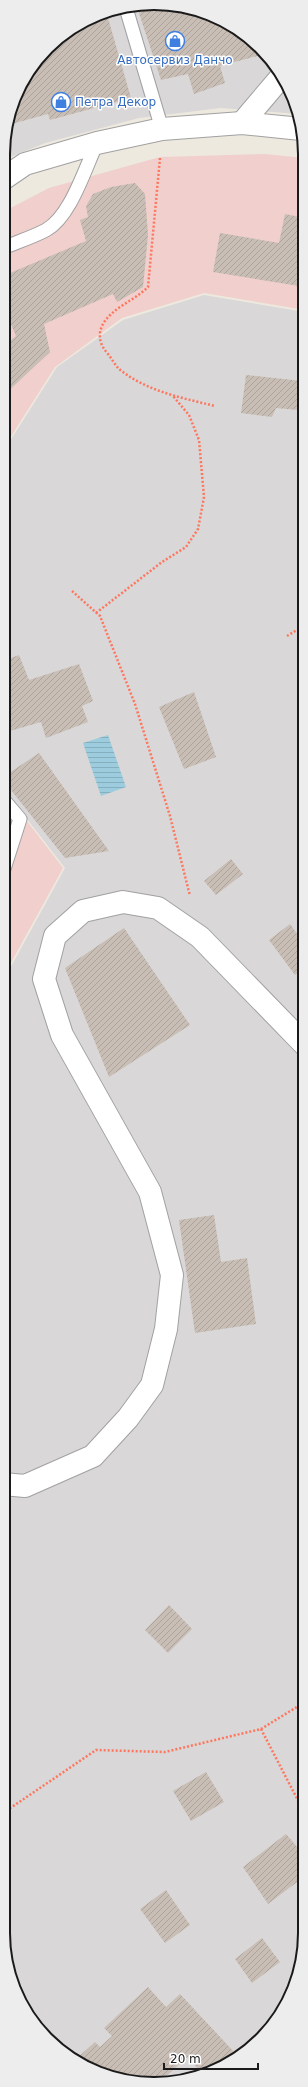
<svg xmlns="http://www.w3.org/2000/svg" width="308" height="2087" font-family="'DejaVu Sans',sans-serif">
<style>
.residential{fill:#d9d7d7}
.commercial{fill:#f0cfcc}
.water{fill:url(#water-rules)}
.building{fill:url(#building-hatch)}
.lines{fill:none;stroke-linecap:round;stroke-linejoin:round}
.service-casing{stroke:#a1a1a1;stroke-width:15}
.minor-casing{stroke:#a1a1a1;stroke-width:24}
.tertiary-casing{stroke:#a1a1a1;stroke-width:24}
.path{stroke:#ff765e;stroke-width:2.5;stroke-dasharray:2 2;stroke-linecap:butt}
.service{stroke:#fff;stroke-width:13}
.minor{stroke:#fff;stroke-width:22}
.tertiary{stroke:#fff;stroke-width:22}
.labels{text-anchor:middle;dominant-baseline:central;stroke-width:3;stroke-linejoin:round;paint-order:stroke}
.shop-label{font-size:12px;fill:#366cbe;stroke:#fff}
.rim{fill:none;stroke:#1a1a1a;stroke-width:2}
</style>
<defs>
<pattern id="water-rules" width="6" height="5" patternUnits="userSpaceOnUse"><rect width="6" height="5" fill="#9cccde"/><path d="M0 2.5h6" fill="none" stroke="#86afbe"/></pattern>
<pattern id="building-hatch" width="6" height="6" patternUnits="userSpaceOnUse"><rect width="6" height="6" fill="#c9beb5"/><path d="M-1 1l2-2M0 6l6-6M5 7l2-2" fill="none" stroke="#aca39b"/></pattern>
</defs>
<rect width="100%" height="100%" fill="#ede9df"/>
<g class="residential">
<path d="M164,3L221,18L261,47L293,96L298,114L221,108L139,118L45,143L3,160V144L19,87L55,40L106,11Z"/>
<path d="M204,295L305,312V1943L289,2000L253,2047L202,2076L144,2084L87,2069L47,2040L14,1991L3,1933V972H8L65,868L3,788V452L57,367L123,320Z"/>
</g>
<g class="commercial">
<path d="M264,154L305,158V310L204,293L122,318L55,367L3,449V212L49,188L160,157Z"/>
<path d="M3,790L63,868L7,970H3Z"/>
</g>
<path class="water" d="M108,735L126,787L101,796L83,743Z"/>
<g class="building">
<path d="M164,3L221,18L258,46L261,55L220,66L225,83L194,94L188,74L161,80L137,7Z"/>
<path d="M106,11L131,98L50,120L48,114L8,125L19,87L55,40Z"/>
<path d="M135,183L145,194L148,235L143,287L117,302L113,294L44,324L50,352L3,396V347L16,336L3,305V276L86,241L80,220L88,217L86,206L93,194L111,187Z"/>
<path d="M285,214L305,218V287L213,272L220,233L279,243Z"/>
<path d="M246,375L302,381L298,410L276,408L272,417L241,413Z"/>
<path d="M3,639L8,653L3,655Z"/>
<path d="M19,655L29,680L79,664L93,701L82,706L88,722L46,738L41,722L3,733V661Z"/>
<path d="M194,692L216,757L184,769L159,707Z"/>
<path d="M39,753L109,851L65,858L3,780V777Z"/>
<path d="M231,859L243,874L216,895L204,881Z"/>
<path d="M290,924L305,945V968L295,975L269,940Z"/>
<path d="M124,928L190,1025L109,1077L65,968Z"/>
<path d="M214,1215L221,1262L247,1258L256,1324L195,1333L179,1220Z"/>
<path d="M3,1240L9,1241L4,1271H3Z"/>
<path d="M169,1605L192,1629L168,1653L145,1630Z"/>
<path d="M206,1772L224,1802L191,1821L173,1791Z"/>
<path d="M286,1834L305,1856V1876L268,1904L243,1867Z"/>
<path d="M166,1890L190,1925L165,1943L140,1909Z"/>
<path d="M3,1893L10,1903L3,1907Z"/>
<path d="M262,1938L280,1962L252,1983L235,1959Z"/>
<path d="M148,1987L166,2007L180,1994L235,2053L221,2065L204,2075L187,2057L160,2082L144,2084L87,2069L75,2060L95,2042L100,2047L112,2036L104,2028Z"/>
</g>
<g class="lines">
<defs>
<g id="service">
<path d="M126,8L162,129"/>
<path d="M3,248C17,242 33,237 46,230C71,216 85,168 97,143"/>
<path d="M3,872L20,819L3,799"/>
</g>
<g id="minor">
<path d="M242,123L281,77"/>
<path d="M3,1484L25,1486L93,1456L128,1418L152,1385L166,1329L172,1275L150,1192L62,1035L44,979L55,936L83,911L123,902L158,908L200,937L305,1045"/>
</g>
<path id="tertiary" d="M3,179L25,164L97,143L162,129L242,123L301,129"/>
</defs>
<use href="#service" class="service-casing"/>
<use href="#minor" class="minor-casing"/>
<use href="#tertiary" class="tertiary-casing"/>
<g class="path">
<path d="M160,158L148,287C134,301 113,307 103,324C97,335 100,345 108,354C112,359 115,365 119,369C146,391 182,398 215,406"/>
<path d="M72,591L100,616L135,704L170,816L190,896"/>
<path d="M96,613L162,562L186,547L198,529L204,497L199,440L189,415L173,396"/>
<path d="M287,636L305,625"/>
<path d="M261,1729L305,1814"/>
<path d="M3,1813L96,1750L165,1752L261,1729L305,1702"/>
</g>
<use href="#service" class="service"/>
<use href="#minor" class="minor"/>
<use href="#tertiary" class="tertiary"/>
</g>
<defs>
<symbol id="shop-ring" viewBox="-11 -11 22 22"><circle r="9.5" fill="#fff" stroke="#3f7fe0" stroke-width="1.5"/><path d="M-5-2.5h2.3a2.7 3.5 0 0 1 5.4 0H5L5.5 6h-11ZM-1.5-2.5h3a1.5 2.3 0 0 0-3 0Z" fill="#3f7fe0"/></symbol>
</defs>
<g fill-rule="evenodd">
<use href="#shop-ring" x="164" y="30" width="22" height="22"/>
<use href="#shop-ring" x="50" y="91" width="22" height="22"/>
</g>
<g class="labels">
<g class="shop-label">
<text x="175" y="60">Автосервиз Данчо</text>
<text x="75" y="102" text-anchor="start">Петра Декор</text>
</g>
</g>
<path d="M0 0H308V2087H0ZM154 10H154A144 144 0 0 1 298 154V1933A144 144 0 0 1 154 2077H154A144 144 0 0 1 10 1933V154A144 144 0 0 1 154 10Z" fill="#ededed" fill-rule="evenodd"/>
<path class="rim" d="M154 10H154A144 144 0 0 1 298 154V1933A144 144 0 0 1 154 2077H154A144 144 0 0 1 10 1933V154A144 144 0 0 1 154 10Z"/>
<path d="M164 2063v6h94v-6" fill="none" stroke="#1a1a1a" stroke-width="2"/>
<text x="170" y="2063" font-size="12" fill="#1a1a1a" stroke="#ffffff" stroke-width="3" paint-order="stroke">20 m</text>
</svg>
